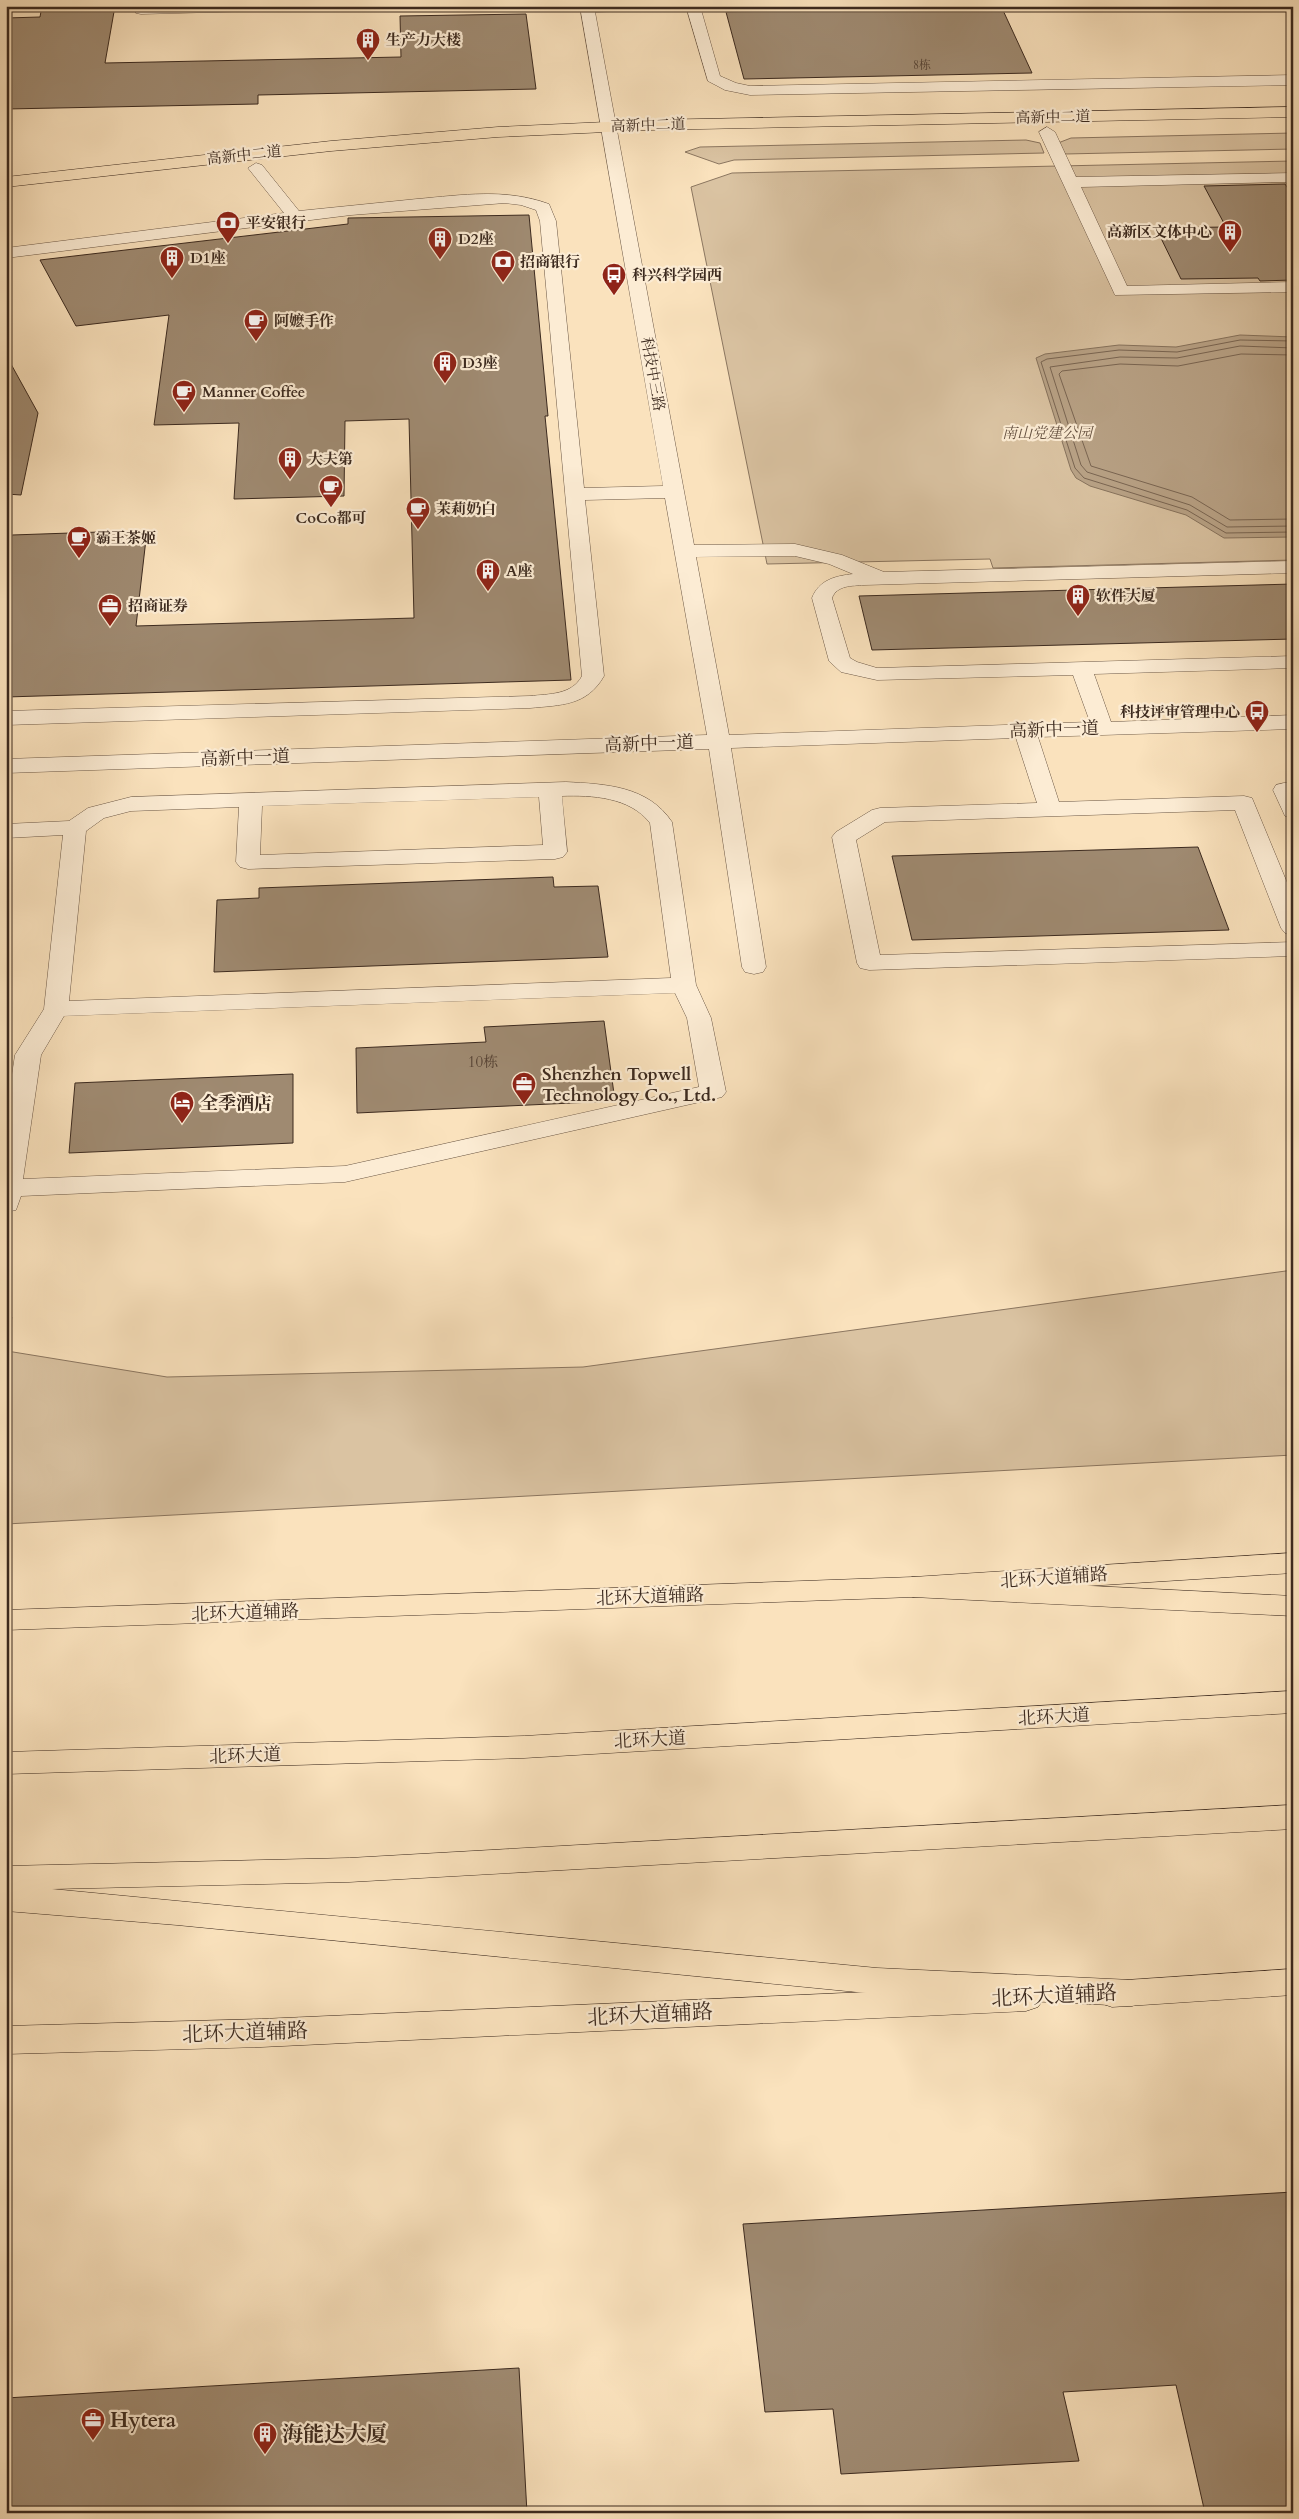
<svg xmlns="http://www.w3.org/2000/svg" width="1299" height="2519" font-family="Cardo,'Noto Serif SC',serif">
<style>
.green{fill:#dac3a2;stroke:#8b7660}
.water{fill:#b9a387;stroke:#87735d}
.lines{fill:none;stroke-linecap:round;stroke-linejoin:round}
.shore{stroke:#7a6653;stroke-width:1}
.building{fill:#9f8a71;stroke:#3c2a1f}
.minor-casing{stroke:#6c5846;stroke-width:1}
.major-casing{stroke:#3c2a1f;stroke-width:1}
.highway-casing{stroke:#3c2a1f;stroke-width:1}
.minor{fill:#fcecd4;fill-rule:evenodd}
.major{fill:#fae2bd;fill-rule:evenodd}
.highway{fill:#fae2bd;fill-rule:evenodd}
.labels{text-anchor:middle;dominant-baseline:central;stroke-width:4.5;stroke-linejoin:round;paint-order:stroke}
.far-number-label{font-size:12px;fill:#554234}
.far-poi-label{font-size:15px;font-weight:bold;fill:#3c2a1f;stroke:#fcecd4;text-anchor:start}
.far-street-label{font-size:15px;fill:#3c2a1f;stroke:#fcecd4}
.far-park-label{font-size:15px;font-style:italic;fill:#645040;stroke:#fcecd4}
.number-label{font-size:15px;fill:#554234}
.street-label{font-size:18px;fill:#3c2a1f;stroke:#fcecd4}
.poi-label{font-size:18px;font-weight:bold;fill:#3c2a1f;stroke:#fcecd4;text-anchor:start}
.near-street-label{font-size:21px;fill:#3c2a1f;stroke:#fcecd4}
.near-poi-label{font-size:21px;font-weight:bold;fill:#3c2a1f;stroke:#fcecd4;text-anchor:start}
</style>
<rect width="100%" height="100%" fill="#fae2bd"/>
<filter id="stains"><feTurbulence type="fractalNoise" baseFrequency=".004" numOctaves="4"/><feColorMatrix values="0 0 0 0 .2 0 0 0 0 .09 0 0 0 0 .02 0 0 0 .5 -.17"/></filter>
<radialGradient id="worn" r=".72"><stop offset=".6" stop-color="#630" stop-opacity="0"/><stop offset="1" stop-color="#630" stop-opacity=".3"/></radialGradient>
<g class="green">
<path d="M1293,133V149L1065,154L1058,143L1071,138Z"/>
<path d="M1026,140L1040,143L1044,153L734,160L719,164L685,152L700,147Z"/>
<path d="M1293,161V560L993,568L990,559L767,564L691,187L732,173Z"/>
<path d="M1293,1270V1455L6,1524V1317H12L7,1351L167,1377L583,1367Z"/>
</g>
<path class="water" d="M1240,335L1293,337V537L1224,538L1186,515L1090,486L1076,478L1071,470L1036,358L1045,354L1119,345L1176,347Z"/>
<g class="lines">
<g class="shore">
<path d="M1293,341L1240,340L1177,352L1119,350L1047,359L1041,362L1075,468L1084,478L1187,510L1226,533L1293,532"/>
<path d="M1293,348L1240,346L1177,358L1120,357L1050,367L1081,465L1087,472L1190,505L1227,527L1293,526"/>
<path d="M1293,355L1241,354L1178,366L1120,364L1062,371L1059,374L1091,466L1192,497L1230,520L1293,519"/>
</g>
</g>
<g class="building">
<path d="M42,6H115L105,63L401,57L400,16L526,14L536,89L258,95V104L6,109V18L40,17Z"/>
<path d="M836,6H1001L1032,73L744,79L726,12L837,10Z"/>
<path d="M1285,184L1293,196V280L1260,281L1258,278L1181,279L1156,228L1226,227L1204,186Z"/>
<path d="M529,215L548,416H545L571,680L6,697V565L12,535L129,531L146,539L136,626L414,618L409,419L345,421L344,496L234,499L239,423L154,425L169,315L76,326L40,260L348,224V218Z"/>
<path d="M6,355L38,413L21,495L6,494Z"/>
<path d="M1293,584V639L872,650L859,596Z"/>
<path d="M1198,847L1229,930L912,940L892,856Z"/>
<path d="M553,877L554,887L598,886L608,957L214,972L217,900L259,898V888Z"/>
<path d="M604,1021L615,1101L357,1113L356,1048L486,1042L484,1027Z"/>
<path d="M293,1074V1143L69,1153L75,1083Z"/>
<path d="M1293,2192V2513H1205L1176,2385L1063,2392L1079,2461L841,2474L833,2409L765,2412L743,2224Z"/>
<path d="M519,2368L527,2513H6V2398Z"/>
</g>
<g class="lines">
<defs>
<g id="minor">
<path d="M135,6H296L289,10L141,14L136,13Z"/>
<path d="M580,6H653L646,10L595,12L694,545L795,544L842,555L884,572L1293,561V573L864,585C852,586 837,585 832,598L850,658L857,662L877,668L1293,656V668L1094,674L1111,722L1293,715V729L1038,737L1059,802L1244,796L1252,798L1293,897V935L1285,933L1281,928L1235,810L885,822L856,840L880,955L1293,942V956L869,970L860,968L857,963L832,837L836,832L872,810L880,808L1037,803L1016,738L731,748L766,967L763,972L754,974L745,972L742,967L709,749L6,773V759L707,735L665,498L585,500L604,676C587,706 561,705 530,708L6,725V711L530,696C549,694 572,695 582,676L540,221L536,210L521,205L505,203L351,215L6,258V248L284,213L248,168L256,163L262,165L299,211C338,207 378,203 417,199C463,195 505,188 549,204L556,221L584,488L663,486ZM795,556L829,564L853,574C835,576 819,580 812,598L829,661L841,672L877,680L1073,675L1090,722L729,735L696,557Z"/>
<path d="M686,6H700L720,76L736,83L750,86L1293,75V85L750,95L725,90L708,81Z"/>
<path d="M1047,127L1055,132L1076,177L1293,173V186L1285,182L1081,187L1127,286L1293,282V292L1115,295L1039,132Z"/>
<path d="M566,782C606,784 648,786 672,822L696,985L711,1018L726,1092L722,1097L345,1182L21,1196L16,1210L6,1212V1114L15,1055L44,1009L63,835L6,838V824L69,821L88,808L131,797ZM562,796C592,795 630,797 650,823L671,978L69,1001L86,831L104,818L131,811L239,807L236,862L240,867L248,869L555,859L563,857L567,852ZM539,797L543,845L260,855L262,806ZM675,993L687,1018L699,1087L345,1166L23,1179L41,1055L64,1016Z"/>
<path d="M1284,783H1293V818L1285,816L1273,790L1276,785Z"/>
</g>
<g id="major">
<path d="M1293,107V117L650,130L498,137L331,151L6,187V177L331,141L498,127L650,120Z"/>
<path d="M1293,1553V1573L913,1597L6,1630V1610L913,1577Z"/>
<path d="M1293,1969V1995L1112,2007L1100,2003L1094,1994L1100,1985L1112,1981Z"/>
<path d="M1026,1985L1038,1989L1044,1998L1038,2007L1026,2011L261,2047L6,2054V2026L261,2019Z"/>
</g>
<g id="highway">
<path d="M913,1577L1293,1596V1616L913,1597L902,1594L898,1587L902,1580Z"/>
<path d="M1293,1691V1713L524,1758L6,1774V1752L524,1736Z"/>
<path d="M1293,1805V1829L349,1882L52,1889L877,1968L1132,1980L1144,1984L1150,1993L1144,2002L1132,2006L877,1994L177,1925L6,1911V1866L349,1858Z"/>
</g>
</defs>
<use href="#minor" class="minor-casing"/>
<use href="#major" class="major-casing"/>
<use href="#highway" class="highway-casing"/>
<use href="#minor" class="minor"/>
<use href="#major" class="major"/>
<use href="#highway" class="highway"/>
</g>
<defs>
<symbol id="building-pin" viewBox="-11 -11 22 30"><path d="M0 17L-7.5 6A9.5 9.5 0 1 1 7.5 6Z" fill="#8f2418" stroke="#fcecd4"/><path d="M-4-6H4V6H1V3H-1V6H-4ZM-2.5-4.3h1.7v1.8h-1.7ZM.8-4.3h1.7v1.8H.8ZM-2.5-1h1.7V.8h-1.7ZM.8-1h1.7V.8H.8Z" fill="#fff"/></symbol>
<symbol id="bank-pin" viewBox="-11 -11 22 30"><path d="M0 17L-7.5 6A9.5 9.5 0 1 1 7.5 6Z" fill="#8f2418" stroke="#fcecd4"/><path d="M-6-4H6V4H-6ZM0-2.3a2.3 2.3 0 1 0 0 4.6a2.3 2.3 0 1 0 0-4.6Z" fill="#fff"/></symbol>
<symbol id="bus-pin" viewBox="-11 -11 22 30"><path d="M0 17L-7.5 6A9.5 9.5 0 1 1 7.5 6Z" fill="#8f2418" stroke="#fcecd4"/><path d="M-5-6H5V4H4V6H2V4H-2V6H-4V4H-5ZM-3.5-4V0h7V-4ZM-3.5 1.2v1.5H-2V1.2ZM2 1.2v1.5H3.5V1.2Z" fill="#fff"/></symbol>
<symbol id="cafe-pin" viewBox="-11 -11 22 30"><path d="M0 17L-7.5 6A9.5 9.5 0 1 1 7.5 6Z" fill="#8f2418" stroke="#fcecd4"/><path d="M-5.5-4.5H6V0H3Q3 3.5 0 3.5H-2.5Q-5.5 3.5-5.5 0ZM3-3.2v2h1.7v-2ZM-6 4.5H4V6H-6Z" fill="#fff"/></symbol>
<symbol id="office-pin" viewBox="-11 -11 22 30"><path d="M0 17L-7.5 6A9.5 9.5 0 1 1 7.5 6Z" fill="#8f2418" stroke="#fcecd4"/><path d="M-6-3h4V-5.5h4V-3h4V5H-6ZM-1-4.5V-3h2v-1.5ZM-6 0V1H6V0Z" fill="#fff"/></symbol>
<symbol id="hotel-pin" viewBox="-11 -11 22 30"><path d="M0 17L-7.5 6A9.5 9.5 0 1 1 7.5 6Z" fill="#8f2418" stroke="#fcecd4"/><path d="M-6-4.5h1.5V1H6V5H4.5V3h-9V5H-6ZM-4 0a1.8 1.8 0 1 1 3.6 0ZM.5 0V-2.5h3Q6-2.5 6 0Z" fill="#fff"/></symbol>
</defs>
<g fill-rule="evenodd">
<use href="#building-pin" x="354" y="26" width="28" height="38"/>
<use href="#bank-pin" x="214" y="209" width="28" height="38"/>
<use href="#building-pin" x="1216" y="218" width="28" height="38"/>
<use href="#building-pin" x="426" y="225" width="28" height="38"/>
<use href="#building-pin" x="158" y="244" width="28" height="38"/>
<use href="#bank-pin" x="489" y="248" width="28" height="38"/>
<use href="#bus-pin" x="600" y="261" width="28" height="38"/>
<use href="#cafe-pin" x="242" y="307" width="28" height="38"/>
<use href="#building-pin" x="431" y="349" width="28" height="38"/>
<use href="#cafe-pin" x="170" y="378" width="28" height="38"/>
<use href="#building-pin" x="276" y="445" width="28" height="38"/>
<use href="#cafe-pin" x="317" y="473" width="28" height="38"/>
<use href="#cafe-pin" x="404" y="495" width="28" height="38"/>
<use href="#cafe-pin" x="65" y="524" width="28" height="38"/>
<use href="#building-pin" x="474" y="557" width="28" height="38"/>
<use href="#building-pin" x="1064" y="582" width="28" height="38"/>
<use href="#office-pin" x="96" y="592" width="28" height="38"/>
<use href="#bus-pin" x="1243" y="698" width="28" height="38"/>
<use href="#office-pin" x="510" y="1070" width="28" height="38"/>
<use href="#hotel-pin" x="168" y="1089" width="28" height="38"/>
<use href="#office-pin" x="79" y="2406" width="28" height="38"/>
<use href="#building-pin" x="251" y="2420" width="28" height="38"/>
</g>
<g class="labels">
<g class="far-number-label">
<text x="922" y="65">8栋</text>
</g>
<g class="far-poi-label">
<text x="386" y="40">生产力大楼</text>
<text x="246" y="223">平安银行</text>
<text x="1212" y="232" text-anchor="end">高新区文体中心</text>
<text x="458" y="239">D2座</text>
<text x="190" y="258">D1座</text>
<text x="520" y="262">招商银行</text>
<text x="632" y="275">科兴科学园西</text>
<text x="274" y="321">阿嬷手作</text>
<text x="462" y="363">D3座</text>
<text x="202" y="392">Manner Coffee</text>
<text x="308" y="459">大夫第</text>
<text x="436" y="509">茉莉奶白</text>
<text x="331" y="518" text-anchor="middle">CoCo都可</text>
<text x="96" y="538">霸王茶姬</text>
<text x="506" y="571">A座</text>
<text x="1096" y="596">软件大厦</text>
<text x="128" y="606">招商证券</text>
<text x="1240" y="712" text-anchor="end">科技评审管理中心</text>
</g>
<g class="far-street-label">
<text transform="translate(1053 117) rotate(-1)">高新中二道</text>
<text transform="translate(648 125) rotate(-2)">高新中二道</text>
<text transform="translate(244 155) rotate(-6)">高新中二道</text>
<text transform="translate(653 374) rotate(80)">科技中三路</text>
</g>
<g class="far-park-label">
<text x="1047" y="433">南山党建公园</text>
</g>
<g class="number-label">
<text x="483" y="1062">10栋</text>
</g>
<g class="street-label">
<text transform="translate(1054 730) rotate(-2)">高新中一道</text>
<text transform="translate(649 744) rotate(-2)">高新中一道</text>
<text transform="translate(245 758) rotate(-2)">高新中一道</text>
<text transform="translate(1054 1578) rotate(-4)">北环大道辅路</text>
<text transform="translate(650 1597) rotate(-2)">北环大道辅路</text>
<text transform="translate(245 1613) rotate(-2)">北环大道辅路</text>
<text transform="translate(1054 1717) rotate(-3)">北环大道</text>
<text transform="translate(650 1740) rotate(-3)">北环大道</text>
<text transform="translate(245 1756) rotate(-2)">北环大道</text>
</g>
<g class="poi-label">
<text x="542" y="1074">Shenzhen Topwell<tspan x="542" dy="21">Technology Co., Ltd.</tspan></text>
<text x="200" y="1103">全季酒店</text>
</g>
<g class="near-street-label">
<text transform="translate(1054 1996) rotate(-3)">北环大道辅路</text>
<text transform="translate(650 2015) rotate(-3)">北环大道辅路</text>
<text transform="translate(245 2033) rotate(-2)">北环大道辅路</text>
</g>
<g class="near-poi-label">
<text x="110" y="2420">Hytera</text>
<text x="282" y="2434">海能达大厦</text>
</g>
</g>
<rect width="1299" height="2519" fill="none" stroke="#fae2bd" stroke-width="25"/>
<rect x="8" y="8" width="1284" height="2504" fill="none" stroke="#3c2a1f" stroke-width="2.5"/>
<rect x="12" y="12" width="1274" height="2494" fill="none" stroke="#3c2a1f"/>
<rect width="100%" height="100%" filter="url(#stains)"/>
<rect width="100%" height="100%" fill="url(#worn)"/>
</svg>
